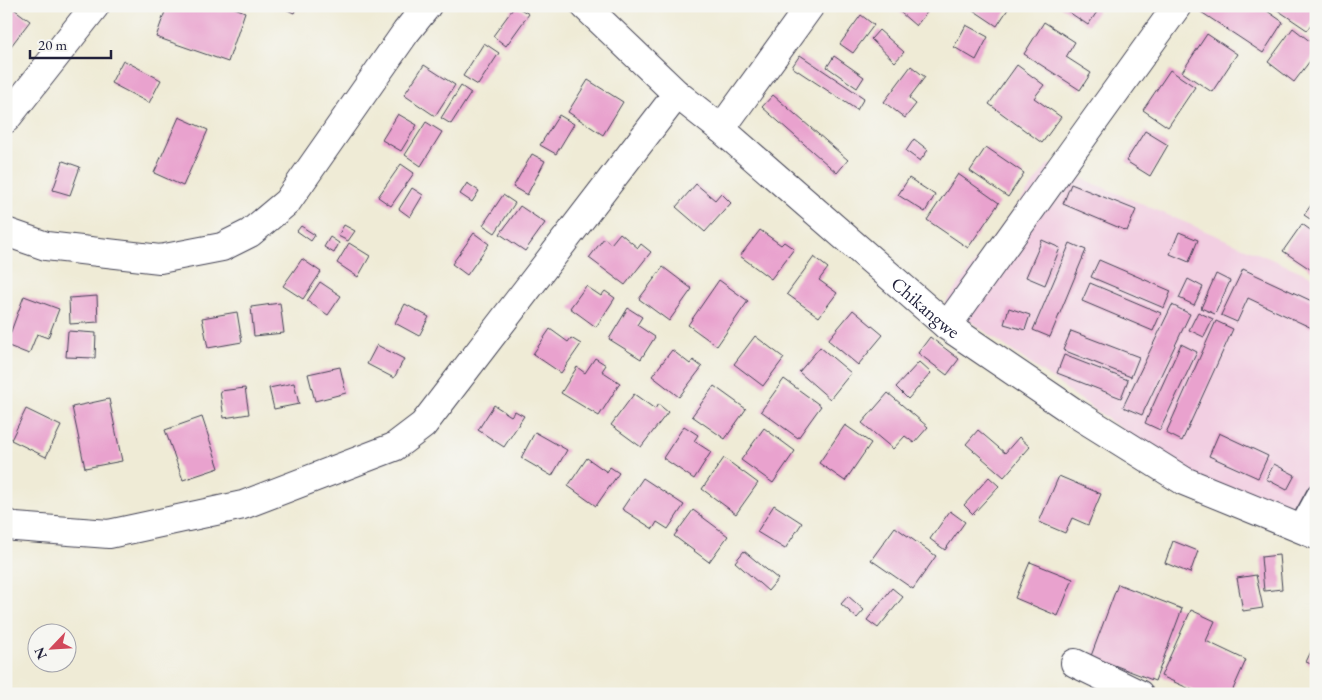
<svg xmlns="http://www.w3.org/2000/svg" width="1322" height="700" font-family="'EB Garamond',serif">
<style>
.built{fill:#f2cfe2}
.building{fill:#e9a2ce}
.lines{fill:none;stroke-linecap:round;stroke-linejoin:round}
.service-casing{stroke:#414052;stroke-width:19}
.minor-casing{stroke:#414052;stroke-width:30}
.service{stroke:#fff;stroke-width:16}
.minor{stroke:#fff;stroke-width:28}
.labels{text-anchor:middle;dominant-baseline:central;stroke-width:4;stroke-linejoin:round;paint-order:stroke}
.street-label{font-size:19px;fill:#22223b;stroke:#f6f6f2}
</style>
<rect width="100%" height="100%" fill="#f6f6f2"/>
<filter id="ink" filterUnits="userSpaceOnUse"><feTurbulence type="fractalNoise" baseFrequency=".02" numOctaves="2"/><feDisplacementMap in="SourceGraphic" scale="10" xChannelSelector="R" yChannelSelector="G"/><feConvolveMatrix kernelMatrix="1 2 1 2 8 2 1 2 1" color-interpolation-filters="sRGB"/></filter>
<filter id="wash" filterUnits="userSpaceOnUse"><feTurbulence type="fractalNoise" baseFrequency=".0096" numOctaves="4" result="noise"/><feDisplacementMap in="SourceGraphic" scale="20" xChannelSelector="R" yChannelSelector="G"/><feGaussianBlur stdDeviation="1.12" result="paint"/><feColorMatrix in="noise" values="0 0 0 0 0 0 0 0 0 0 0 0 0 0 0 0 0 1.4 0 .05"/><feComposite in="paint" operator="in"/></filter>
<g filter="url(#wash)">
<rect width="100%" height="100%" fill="#efebd6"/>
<path class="built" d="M1048,164L1316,278V527L1185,474L945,303Z"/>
<g id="blocks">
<g class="building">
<path d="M6,6H10L30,21L8,50Z"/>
<path d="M167,6H230L245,12L228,62L156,37Z"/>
<path d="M279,6H297L294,13Z"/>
<path d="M515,6L529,14L506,46L493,36Z"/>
<path d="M893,6H932L916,26Z"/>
<path d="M967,6H1010L997,26Z"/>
<path d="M1060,6H1101L1088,25Z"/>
<path d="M1192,6H1260L1283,22L1263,53Z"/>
<path d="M1277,6H1316V17L1307,30L1276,9Z"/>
<path d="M861,15L874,25L853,53L840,44Z"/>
<path d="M1044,22L1075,42L1066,57L1091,73L1080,90L1024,54Z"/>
<path d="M966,25L988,37L976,60L954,47Z"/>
<path d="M1293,28L1316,46V53L1294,82L1268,62Z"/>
<path d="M879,30L904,52L895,62L871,39Z"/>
<path d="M1207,34L1237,54L1212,92L1182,72Z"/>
<path d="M484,43L499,53L478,85L463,76Z"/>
<path d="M800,55L864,98L857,110L792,67Z"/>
<path d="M834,56L864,77L857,88L827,67Z"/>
<path d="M123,60L161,80L149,103L111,83Z"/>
<path d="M424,65L455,85L435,116L404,95Z"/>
<path d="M1017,65L1044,85L1034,98L1061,117L1042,143L989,104Z"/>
<path d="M911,66L925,77L909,98L916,104L905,118L884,102Z"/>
<path d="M1170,70L1195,87L1168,127L1143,110Z"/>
<path d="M588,80L623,102L603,135L568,112Z"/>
<path d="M461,86L471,93L451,124L441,118Z"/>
<path d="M773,95L848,160L837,173L762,107Z"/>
<path d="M398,114L417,125L401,151L382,140Z"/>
<path d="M559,115L574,124L556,154L540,145Z"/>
<path d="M179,117L208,130L183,186L154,173Z"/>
<path d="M426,122L442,132L421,166L405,155Z"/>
<path d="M1145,131L1168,145L1150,176L1126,161Z"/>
<path d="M914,139L928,150L920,161L906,151Z"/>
<path d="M986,147L1024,173L1008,197L970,171Z"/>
<path d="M532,154L545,161L527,195L513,187Z"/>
<path d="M63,161L80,167L70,195L53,190Z"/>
<path d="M401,164L414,173L391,206L378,197Z"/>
<path d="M958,174L999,203L968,248L927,220Z"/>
<path d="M909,178L935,195L925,212L898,195Z"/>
<path d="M467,183L479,191L472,202L460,194Z"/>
<path d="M696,184L715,200L721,193L731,203L705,232L676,207Z"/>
<path d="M1071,184L1136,210L1127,231L1063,204Z"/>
<path d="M412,188L423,195L410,217L399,209Z"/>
<path d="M503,195L515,203L495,233L483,225Z"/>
<path d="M1316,198V223L1304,215Z"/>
<path d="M520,206L545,223L525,251L500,234Z"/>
<path d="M1302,224L1316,234V273L1283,251Z"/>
<path d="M344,225L355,231L348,241L338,236Z"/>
<path d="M301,226L315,235L311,241L297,231Z"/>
<path d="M760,230L781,245L784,242L794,249L771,279L740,256Z"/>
<path d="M1179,232L1198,240L1189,262L1170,254Z"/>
<path d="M474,233L489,244L467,275L452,264Z"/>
<path d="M620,233L638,248L641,244L651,252L625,285L589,258L604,238L611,244Z"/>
<path d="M330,237L339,243L334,253L324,247Z"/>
<path d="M1042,240L1060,248L1045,285L1026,277Z"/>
<path d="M349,243L370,256L358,277L337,263Z"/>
<path d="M1070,243L1086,250L1050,337L1033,330Z"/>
<path d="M814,257L828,268L819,280L837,293L819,317L787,294Z"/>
<path d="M302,259L321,272L303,299L283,286Z"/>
<path d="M1099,260L1171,291L1164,308L1091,277Z"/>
<path d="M663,267L692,289L669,321L639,299Z"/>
<path d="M1243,269L1316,303V330L1248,298L1237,322L1221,315Z"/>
<path d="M1216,274L1230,281L1215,314L1201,308Z"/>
<path d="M1188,279L1203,287L1194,305L1179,298Z"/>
<path d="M719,280L748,301L717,346L688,325Z"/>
<path d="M320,282L341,296L328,315L307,301Z"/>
<path d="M1090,283L1161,313L1153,331L1082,301Z"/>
<path d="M586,286L601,296L605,291L615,298L596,327L570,308Z"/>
<path d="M24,296L59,309L48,338L37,334L29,354L6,345Z"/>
<path d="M97,296L98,322L70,324L69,298Z"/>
<path d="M280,303L284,333L254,336L251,307Z"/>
<path d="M405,304L429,317L419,336L395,323Z"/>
<path d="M1172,305L1190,314L1142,415L1123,407Z"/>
<path d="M628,308L642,317L637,325L655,337L641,359L609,339Z"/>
<path d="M1009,308L1030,315L1025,330L1004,324Z"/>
<path d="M853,310L883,335L858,365L828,340Z"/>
<path d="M237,312L242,342L208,348L202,318Z"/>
<path d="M1198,312L1213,319L1204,337L1189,330Z"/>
<path d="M1216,321L1233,329L1182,441L1166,433Z"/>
<path d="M550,329L568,342L571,338L581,344L561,373L533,354Z"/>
<path d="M68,331L96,333L95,358L66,357Z"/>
<path d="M1071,331L1139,357L1131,377L1063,350Z"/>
<path d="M755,336L784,358L763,386L734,364Z"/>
<path d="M930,337L959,359L947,375L918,353Z"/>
<path d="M1181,344L1197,352L1160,430L1145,423Z"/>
<path d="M377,345L404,359L394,378L367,364Z"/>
<path d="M820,347L851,373L830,399L799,372Z"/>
<path d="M672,350L690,364L693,360L702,367L679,397L652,376Z"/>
<path d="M1064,355L1128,380L1121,398L1057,373Z"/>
<path d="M595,358L606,365L602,371L620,383L599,416L561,393L577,367L585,373Z"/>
<path d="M919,362L931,373L908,399L896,387Z"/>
<path d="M340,367L346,393L315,401L308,374Z"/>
<path d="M784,379L821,406L798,438L761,411Z"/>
<path d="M294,383L299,404L274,409L269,388Z"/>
<path d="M714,386L746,409L725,439L692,416Z"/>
<path d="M245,388L249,414L224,418L220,391Z"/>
<path d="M888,393L928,427L914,443L905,436L893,449L862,423Z"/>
<path d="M634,394L655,409L658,404L668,412L641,447L611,425Z"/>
<path d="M109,399L122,461L85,468L72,407Z"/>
<path d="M494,405L511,416L515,411L524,416L504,447L478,430Z"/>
<path d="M26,409L61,426L46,457L11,440Z"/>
<path d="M202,417L219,468L183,480L165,430Z"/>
<path d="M845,425L871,443L845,481L819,463Z"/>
<path d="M684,426L698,435L694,441L711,452L694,479L663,458Z"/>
<path d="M764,428L795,451L773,483L741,460Z"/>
<path d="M978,430L1005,453L1019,437L1030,447L1004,477L966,444Z"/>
<path d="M535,432L567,450L552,476L521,458Z"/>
<path d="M1219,433L1268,456L1258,478L1209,456Z"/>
<path d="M587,458L607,472L610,467L619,473L596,506L568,486Z"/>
<path d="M724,458L758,483L736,514L702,489Z"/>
<path d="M1274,464L1295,475L1287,490L1266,479Z"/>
<path d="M1059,476L1101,494L1088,525L1072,518L1065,533L1039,522Z"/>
<path d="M989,477L999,486L973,514L964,505Z"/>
<path d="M643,478L684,505L668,529L657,522L653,529L622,509Z"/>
<path d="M774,505L802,523L785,549L757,532Z"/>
<path d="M693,510L728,536L709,562L674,536Z"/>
<path d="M950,511L965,522L945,550L930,539Z"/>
<path d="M895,527L936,556L913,589L871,560Z"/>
<path d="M1173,541L1198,551L1190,573L1165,563Z"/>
<path d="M744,551L778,579L768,591L735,562Z"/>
<path d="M1279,555L1282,589L1264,591L1261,557Z"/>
<path d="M1030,562L1073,579L1058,616L1015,598Z"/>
<path d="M1256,575L1263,608L1243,611L1237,578Z"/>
<path d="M1118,584L1182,609L1155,681L1091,656Z"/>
<path d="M892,588L903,597L878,628L867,620Z"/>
<path d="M848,596L864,610L857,618L841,604Z"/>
<path d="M1191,610L1215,621L1206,641L1246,660L1231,694H1201L1161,676Z"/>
<path d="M1316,641V666L1306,662Z"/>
</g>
</g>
</g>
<g filter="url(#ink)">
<use href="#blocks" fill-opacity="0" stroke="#414052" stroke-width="1"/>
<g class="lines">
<defs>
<path id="service" d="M1297,527L1316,492"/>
<g id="minor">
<path id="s1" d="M585,6L677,94L721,129L947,326L1075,413L1184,481L1316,535"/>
<path d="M6,119L95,6"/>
<path d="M721,129L810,6"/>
<path d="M6,232L46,246L160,259L222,247L250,233L287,202L406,32L427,6"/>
<path d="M947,326L1177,6"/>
<path d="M6,523L15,527L109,534L243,505L394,447L423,425L677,94"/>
<path d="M1075,663L1139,694"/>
</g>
</defs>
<use href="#service" class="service-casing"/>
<use href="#minor" class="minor-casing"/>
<use href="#service" class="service"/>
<use href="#minor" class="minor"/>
</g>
</g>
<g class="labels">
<g class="street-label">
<text stroke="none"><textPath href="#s1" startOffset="455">Chikangwe</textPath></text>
</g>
</g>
<rect width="1322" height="700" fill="none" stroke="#f6f6f2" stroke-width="25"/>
<g transform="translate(52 648) rotate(245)"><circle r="24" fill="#f6f6f2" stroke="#a1a1a9"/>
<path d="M0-4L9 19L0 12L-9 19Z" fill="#d1495b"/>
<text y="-8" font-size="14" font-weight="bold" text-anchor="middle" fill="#22223b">N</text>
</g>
<path d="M30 50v8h81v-8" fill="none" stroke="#22223b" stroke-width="2.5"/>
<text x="38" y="50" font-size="15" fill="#22223b" stroke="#f6f6f2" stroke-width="4" paint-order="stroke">20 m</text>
</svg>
